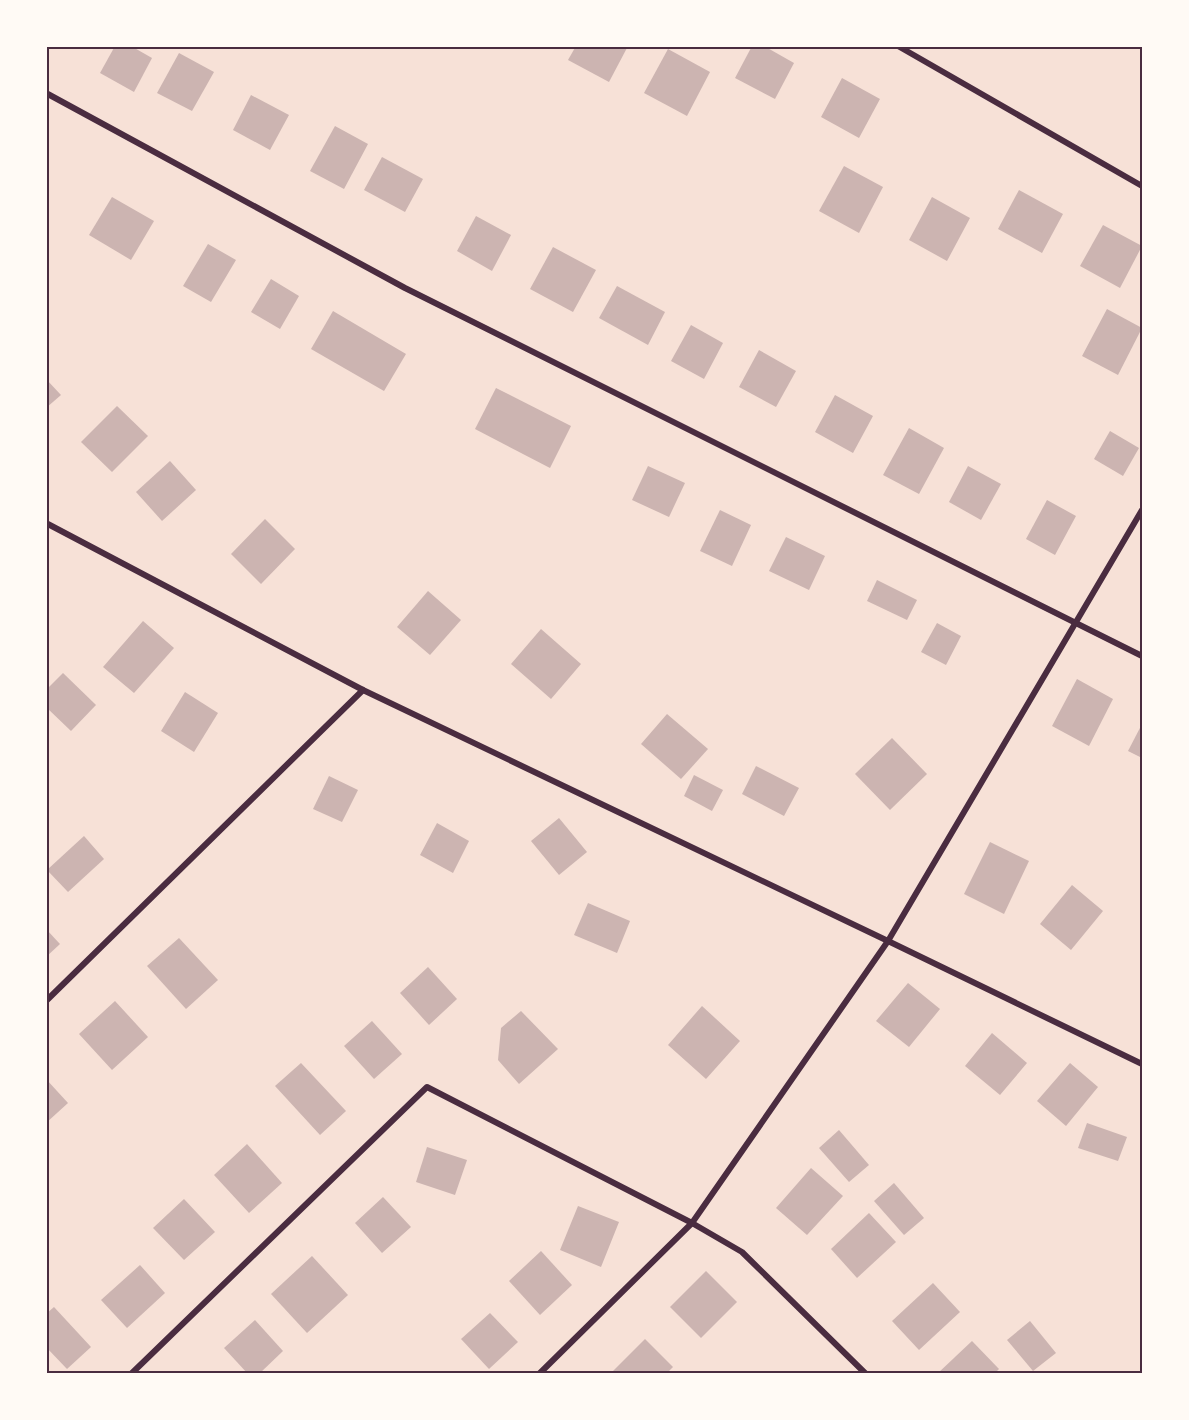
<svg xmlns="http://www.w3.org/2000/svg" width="1189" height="1420" font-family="Ubuntu,sans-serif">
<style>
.building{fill:#ccb4b1}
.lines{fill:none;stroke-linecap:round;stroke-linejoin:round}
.minor{stroke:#4a2c40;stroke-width:6}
.neatline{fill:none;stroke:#4a2c40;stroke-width:2}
</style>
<rect width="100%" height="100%" fill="#f7e1d7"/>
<g class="building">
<path d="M115,46H131L152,58L134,92L100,73Z"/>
<path d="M576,46H628L609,82L568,60Z"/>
<path d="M752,46H764L794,63L775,99L735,78Z"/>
<path d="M668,49L710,72L687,116L644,93Z"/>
<path d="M179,53L214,72L192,111L157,93Z"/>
<path d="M842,78L880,99L859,138L821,117Z"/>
<path d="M251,95L289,115L270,150L233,130Z"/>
<path d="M335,126L368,144L344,189L310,171Z"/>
<path d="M382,157L423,179L405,212L364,190Z"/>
<path d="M844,166L883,187L859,233L819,211Z"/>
<path d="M1019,190L1063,214L1042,253L998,229Z"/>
<path d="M112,197L154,221L131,260L89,235Z"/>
<path d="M932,197L970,218L947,261L909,240Z"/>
<path d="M476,216L511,235L492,271L457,251Z"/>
<path d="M1103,225L1142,246L1120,288L1080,266Z"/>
<path d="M208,244L236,260L211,302L183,286Z"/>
<path d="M553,247L596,270L573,312L530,289Z"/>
<path d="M271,279L299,296L280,329L251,312Z"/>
<path d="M617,286L665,312L648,345L599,318Z"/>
<path d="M1107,309L1142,328L1118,375L1082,356Z"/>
<path d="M333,311L406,354L384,391L311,349Z"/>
<path d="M691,325L723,343L704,379L671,361Z"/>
<path d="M759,350L796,371L776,407L739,387Z"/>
<path d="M46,379L61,395L46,408Z"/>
<path d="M496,388L571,426L550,468L475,429Z"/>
<path d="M835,395L873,416L853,453L815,432Z"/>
<path d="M117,406L148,436L112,472L81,442Z"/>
<path d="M909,428L944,448L919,494L883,475Z"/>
<path d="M1110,431L1139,448L1123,476L1094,459Z"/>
<path d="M170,461L196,490L162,521L136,492Z"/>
<path d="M648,466L685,483L669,517L632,500Z"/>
<path d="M968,466L1001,484L981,520L949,502Z"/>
<path d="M1047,500L1076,516L1055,555L1026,539Z"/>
<path d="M720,510L751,525L732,566L700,551Z"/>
<path d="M265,519L295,549L261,584L231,554Z"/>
<path d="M786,537L825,556L809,590L769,571Z"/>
<path d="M877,580L917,600L907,620L867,601Z"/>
<path d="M428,591L461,620L430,655L397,627Z"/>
<path d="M143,621L174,648L134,693L103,667Z"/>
<path d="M937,623L961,636L946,665L921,652Z"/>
<path d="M541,629L581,664L551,699L511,664Z"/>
<path d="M63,673L96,705L71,731L46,707V690Z"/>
<path d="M1077,679L1113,699L1089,746L1052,726Z"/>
<path d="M185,692L218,713L194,752L161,731Z"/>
<path d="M667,714L708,749L681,779L641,744Z"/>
<path d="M1142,724V758L1128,751Z"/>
<path d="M892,738L927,774L890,810L855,774Z"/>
<path d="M756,766L799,788L784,816L742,794Z"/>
<path d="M694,775L723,790L712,811L684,796Z"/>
<path d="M329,776L358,790L342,822L313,809Z"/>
<path d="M559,818L587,852L559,875L531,841Z"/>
<path d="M437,823L469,841L453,873L420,855Z"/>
<path d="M84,836L104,859L68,892L47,870Z"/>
<path d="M990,842L1029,861L1004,914L964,894Z"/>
<path d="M1072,885L1103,911L1071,950L1040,924Z"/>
<path d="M588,903L630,921L617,953L574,935Z"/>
<path d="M46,929L60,944L46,957Z"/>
<path d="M179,938L218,980L186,1009L147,966Z"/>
<path d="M428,967L457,999L429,1025L400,993Z"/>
<path d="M908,983L940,1009L909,1047L876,1021Z"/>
<path d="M115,1001L148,1037L112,1070L79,1034Z"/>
<path d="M702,1006L740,1041L706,1079L668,1045Z"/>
<path d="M521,1011L558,1049L519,1084L498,1060L501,1028Z"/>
<path d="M372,1021L402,1054L374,1079L344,1046Z"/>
<path d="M992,1033L1027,1063L1000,1095L965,1066Z"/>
<path d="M301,1063L346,1111L320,1135L275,1086Z"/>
<path d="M1070,1063L1098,1087L1066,1126L1037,1101Z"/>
<path d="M46,1079L68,1103L46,1123Z"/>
<path d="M1087,1123L1127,1137L1118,1161L1078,1148Z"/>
<path d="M839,1130L869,1165L849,1182L819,1148Z"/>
<path d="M247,1144L282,1183L249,1213L214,1175Z"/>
<path d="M427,1147L467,1160L455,1195L416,1182Z"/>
<path d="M811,1168L843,1196L807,1235L776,1208Z"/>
<path d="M894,1183L924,1218L904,1235L874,1201Z"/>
<path d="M383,1197L411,1227L382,1253L355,1223Z"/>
<path d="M184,1199L215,1232L184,1260L153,1228Z"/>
<path d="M578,1206L619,1222L601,1267L560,1250Z"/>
<path d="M869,1213L896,1242L857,1278L831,1249Z"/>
<path d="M541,1251L572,1285L540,1315L509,1281Z"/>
<path d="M312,1256L348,1295L307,1333L271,1294Z"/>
<path d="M140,1265L165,1293L127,1328L101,1300Z"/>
<path d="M706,1271L737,1302L701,1338L670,1307Z"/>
<path d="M933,1283L960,1312L919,1350L892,1321Z"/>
<path d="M54,1307L91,1347L67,1369L46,1347V1314Z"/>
<path d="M490,1313L518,1342L489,1369L461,1339Z"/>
<path d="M255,1320L283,1351L259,1374H248L224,1348Z"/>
<path d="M1030,1321L1056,1353L1033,1371L1007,1340Z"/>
<path d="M645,1339L673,1367L666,1374H614L612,1372Z"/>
<path d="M972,1341L999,1369L994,1374H937Z"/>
</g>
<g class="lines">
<g class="minor">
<path d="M898,46L1142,186"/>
<path d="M46,93L405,288L1142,656"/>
<path d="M46,523L363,690L888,941L1142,1064"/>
<path d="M46,1001L363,690"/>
<path d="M131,1374L427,1087L692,1223L742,1252L866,1374"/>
<path d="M539,1374L692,1223L888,941L1142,510"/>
</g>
</g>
<rect width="1189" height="1420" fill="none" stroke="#fffaf5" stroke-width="96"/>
<rect x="48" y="48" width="1093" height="1324" class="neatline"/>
</svg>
